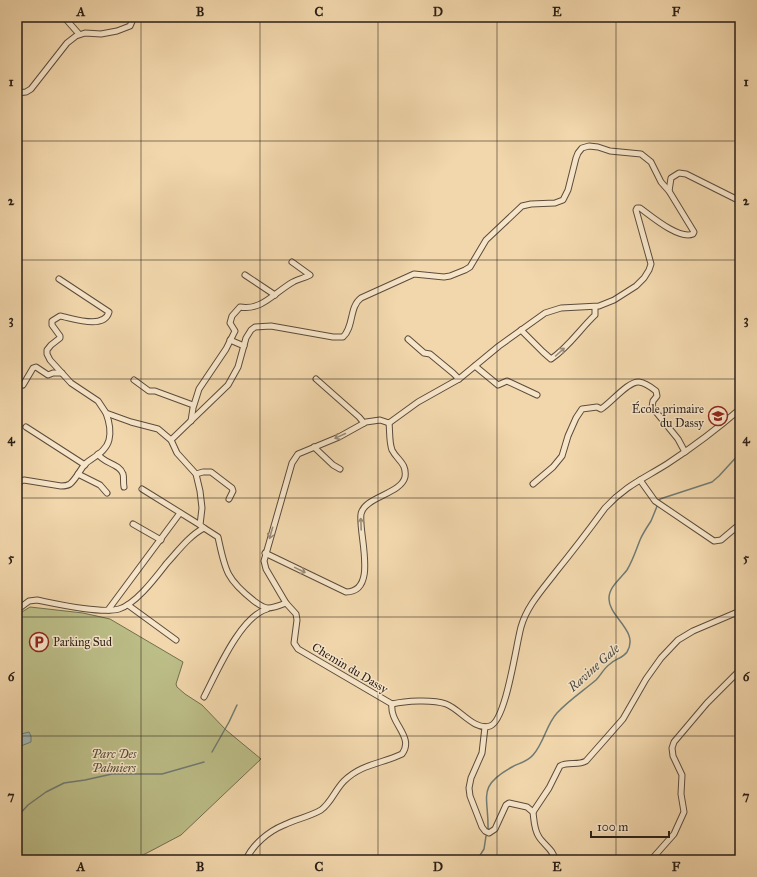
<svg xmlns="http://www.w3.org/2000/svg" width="757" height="877" font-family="'IM FELL Great Primer',serif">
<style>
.green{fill:#bcbe88;stroke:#726e4f}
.water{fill:#9eb7b3;stroke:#6f7a74}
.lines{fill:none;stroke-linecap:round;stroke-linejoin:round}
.stream{stroke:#6f7a74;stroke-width:1.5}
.street-casing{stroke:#5b4c3c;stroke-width:7}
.street{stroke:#f7e5c9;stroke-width:5}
.oneway{stroke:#9a8b78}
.grid{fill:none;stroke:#291e16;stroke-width:1;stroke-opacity:0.55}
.labels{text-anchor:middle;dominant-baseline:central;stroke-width:3;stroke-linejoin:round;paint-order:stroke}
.poi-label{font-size:12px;fill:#291e16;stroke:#f7e5c9;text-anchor:end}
.street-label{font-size:12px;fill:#291e16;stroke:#f7e5c9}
.park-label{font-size:12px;font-style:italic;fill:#554e38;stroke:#f7e5c9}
.water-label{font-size:13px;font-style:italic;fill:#4c4c45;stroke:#f7e5c9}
.neatline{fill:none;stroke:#291e16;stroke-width:1.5}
.grid-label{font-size:13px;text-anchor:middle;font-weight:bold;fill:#291e16}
</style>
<rect width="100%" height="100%" fill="#f2d7ac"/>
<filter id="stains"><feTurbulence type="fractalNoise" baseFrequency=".005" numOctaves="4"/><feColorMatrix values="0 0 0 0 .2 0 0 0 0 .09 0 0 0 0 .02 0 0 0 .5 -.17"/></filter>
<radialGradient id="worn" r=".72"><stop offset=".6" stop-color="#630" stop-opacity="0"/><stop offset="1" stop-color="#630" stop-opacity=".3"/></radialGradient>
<path class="green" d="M30,607L83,613L110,619L183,662L176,684L177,687L185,694L202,705L226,730L261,759L181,835L145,854L128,859V860H17V615Z"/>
<path class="water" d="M29,732L31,736V742L21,746L17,744V737L21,734Z"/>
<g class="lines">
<g class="stream">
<path d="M212,752L229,722L237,705"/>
<path d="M17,817L28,805L46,792L64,783L85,780L112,774H162L204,762"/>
<path d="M488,830C489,796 476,787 512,767C519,763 527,762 533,755C544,743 546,725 557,713C569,700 583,691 596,680C601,675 604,668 610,664C615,659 623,658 627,652C640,631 608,617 609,598C609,587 621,578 627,570C633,560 636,550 640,540C643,533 647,527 651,521C654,514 657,506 660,499L712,482L719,476L740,453"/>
<path d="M477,860L484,849L486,836"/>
</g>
<defs>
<g id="street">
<path d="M64,17L79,34"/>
<path d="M17,93L26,92L31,89L67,43L76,36L85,33L101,34L117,31L130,26L134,17"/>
<path d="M245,275L275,295"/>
<path d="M59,279L109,312C104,330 72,318 60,316L52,321V325L60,336V338L51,345L47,350V354L50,360L71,383L98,401L106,413L131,422L158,429L171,440L177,453L196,474L200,491L202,508L200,525L204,528"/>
<path d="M521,330L543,352L551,359C569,347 580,329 595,315V307"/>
<path d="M408,339L424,353L430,354L453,373L459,379"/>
<path d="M230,340L244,346"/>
<path d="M475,366L498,385L507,381L537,395"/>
<path d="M316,379L359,417L364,423"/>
<path d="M134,380L149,391H155L193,405"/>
<path d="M23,385L33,368L36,367L48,375L53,373H62"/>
<path d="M191,421L193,408L199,389L226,349L235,331L230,323L232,316L240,307C262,311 275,292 293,282C298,279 305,278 310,275L292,262"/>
<path d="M389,423L418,402L459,379L499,346L545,313L561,308L599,306L614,300L636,286L644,278L649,270L651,264L636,210L637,208H640C651,216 679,240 693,234L694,232L669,191L671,178L679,173L686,174L740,201"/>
<path d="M26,427L85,465"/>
<path d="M171,440L228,385L238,367L246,338L251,330L255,327L271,326L333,337H343C354,327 349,307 361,298L414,274L444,277L450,276L465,270L470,267L486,240L522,206L531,204L555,203L563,200L568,190L576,158L578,153L582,148L589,146L598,147L610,151L641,154L651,162L661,182L669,191"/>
<path d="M314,447L333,465L340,469"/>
<path d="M98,454C104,464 119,463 123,474C124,477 123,482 124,487"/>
<path d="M78,474L100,485L107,493"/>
<path d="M196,474L203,472H211L232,488L233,491L229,499"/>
<path d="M640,480L655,501L714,541L721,540L740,524"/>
<path d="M533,484L553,467L562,456L568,436L576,418L582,409L597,407L601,409C611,403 628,381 639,382C646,383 651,387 656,391L657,396L653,401L652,407L678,439L685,452"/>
<path d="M17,486L21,481L24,480L61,486C65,486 67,486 70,484C76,479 80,470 85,464C93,457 106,452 109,440C111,432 109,421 106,413"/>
<path d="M142,489L200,525"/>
<path d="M133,524L161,540"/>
<path d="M265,553L346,592C379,592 358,533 361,514C364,497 401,494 405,477C407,463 397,460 392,450C389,442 390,432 389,423"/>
<path d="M286,603L266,569L264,561L292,463L298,454L339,437L366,422L380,420L389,423"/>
<path d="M128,605L176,640"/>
<path d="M17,610L29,601L37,600C57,604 101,614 119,609C136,604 156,577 167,563C178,551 190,535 204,528L218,537C225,570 226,579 254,601C258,604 263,608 268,608C273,608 281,605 286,603L296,614L297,620L294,643L298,649L392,704C405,701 432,699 446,704C460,709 474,731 490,726C506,721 516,645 521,627C527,606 542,590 555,573C572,552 589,530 605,508C625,486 643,479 667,464C693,447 717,429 740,409"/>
<path d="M108,610L180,513"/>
<path d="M204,697C217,672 240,617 267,609"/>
<path d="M485,727L482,753L471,778L469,788L470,796L482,827L485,831L489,833L495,829L506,805L509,803L527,807L533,812"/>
<path d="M246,860C252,845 269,831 284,825C296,819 309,817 321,810C331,803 335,790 344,781C361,764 381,764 402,754C415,737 389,723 392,704"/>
<path d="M555,860C554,850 544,845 539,837C534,830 534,820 533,812L549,788L560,766C568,761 578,766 586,761L623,719L646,679L661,658L678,640L693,631L740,611"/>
<path d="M651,860L674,834L684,812L681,794L682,775L673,756L672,748L674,742L707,703L740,670"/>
</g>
</defs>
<use href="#street" class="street-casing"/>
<use href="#street" class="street"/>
</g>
<defs><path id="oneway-shaft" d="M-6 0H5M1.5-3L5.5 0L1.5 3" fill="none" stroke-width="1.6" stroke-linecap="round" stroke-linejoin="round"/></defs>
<g class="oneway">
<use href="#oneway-shaft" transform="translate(560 352) rotate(-42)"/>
<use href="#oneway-shaft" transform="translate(340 436) rotate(155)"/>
<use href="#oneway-shaft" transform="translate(361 524) rotate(-92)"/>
<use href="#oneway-shaft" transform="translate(271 533) rotate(106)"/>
<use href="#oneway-shaft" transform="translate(300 570) rotate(26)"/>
</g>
<path class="grid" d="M141,17V860M260,17V860M378,17V860M497,17V860M616,17V860M17,141H740M17,260H740M17,379H740M17,498H740M17,617H740M17,736H740"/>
<defs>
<symbol id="school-ring" viewBox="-11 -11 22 22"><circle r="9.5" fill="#f7e5c9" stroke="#8f2418" stroke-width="1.5"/><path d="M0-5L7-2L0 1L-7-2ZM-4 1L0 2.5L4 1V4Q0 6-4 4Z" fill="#8f2418"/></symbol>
<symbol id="parking-ring" viewBox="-11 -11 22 22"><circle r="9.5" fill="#f7e5c9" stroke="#8f2418" stroke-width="1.5"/><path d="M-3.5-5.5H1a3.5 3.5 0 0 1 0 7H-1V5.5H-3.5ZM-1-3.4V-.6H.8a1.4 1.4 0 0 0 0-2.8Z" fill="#8f2418"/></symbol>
</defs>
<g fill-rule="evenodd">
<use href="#school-ring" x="707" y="405" width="22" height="22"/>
<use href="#parking-ring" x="28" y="631" width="22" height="22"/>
</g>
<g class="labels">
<g class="poi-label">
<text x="704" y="409">École primaire<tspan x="704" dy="14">du Dassy</tspan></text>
<text x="53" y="642" text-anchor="start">Parking Sud</text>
</g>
<g class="street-label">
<text transform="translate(350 668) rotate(31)">Chemin du Dassy</text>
</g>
<g class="park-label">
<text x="114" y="754">Parc Des<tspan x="114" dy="14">Palmiers</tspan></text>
</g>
<g class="water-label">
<text transform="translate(594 668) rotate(-42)">Ravine Gale</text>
</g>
</g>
<rect width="757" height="877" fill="none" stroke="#f2d7ac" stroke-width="44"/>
<path d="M591 831v6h78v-6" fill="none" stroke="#291e16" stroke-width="2"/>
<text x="597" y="831" font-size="12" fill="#291e16" stroke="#f7e5c9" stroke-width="3" paint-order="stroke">100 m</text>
<rect x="22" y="22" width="713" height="833" class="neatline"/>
<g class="grid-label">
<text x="81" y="16">A</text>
<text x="200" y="16">B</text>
<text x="319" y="16">C</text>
<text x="438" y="16">D</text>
<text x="557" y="16">E</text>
<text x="676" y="16">F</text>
<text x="11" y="86">1</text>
<text x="746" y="86">1</text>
<text x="11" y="205">2</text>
<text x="746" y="205">2</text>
<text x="11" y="324">3</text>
<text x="746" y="324">3</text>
<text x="11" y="443">4</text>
<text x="746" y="443">4</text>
<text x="11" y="562">5</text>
<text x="746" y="562">5</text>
<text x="11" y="681">6</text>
<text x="746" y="681">6</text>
<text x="11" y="800">7</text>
<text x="746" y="800">7</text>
<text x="81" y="871">A</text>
<text x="200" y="871">B</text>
<text x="319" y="871">C</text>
<text x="438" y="871">D</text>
<text x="557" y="871">E</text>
<text x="676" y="871">F</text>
</g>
<rect width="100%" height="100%" filter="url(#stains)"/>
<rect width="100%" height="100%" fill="url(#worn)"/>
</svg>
